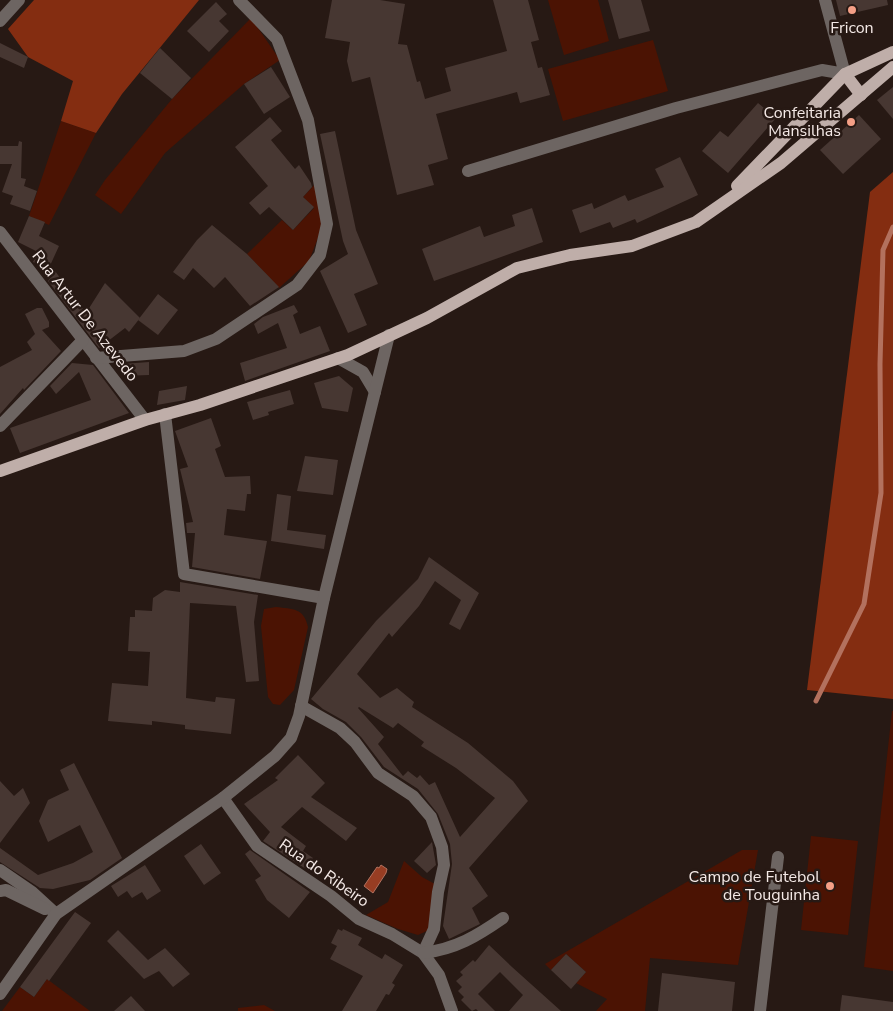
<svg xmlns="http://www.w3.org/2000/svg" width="893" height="1011" font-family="'Nunito Sans',sans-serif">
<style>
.green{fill:#4b1303}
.forest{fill:#842d11}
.water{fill:#973d23;stroke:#b3715e}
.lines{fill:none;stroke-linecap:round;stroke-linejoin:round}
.stream{stroke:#b3715e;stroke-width:5}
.building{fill:#473732;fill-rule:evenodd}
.minor{stroke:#6d6562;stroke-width:12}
.major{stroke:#bfaea9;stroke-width:12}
.poi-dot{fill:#f49f86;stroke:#271914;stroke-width:2}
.labels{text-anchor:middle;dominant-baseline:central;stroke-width:5;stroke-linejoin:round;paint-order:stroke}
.poi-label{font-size:16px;fill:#f4e9e6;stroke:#271914;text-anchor:end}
.street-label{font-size:16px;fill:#f4e9e6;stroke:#271914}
</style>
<rect width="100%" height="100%" fill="#271914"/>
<g class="green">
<path d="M548,0H598L609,41L564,55Z"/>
<path d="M251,18L280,60L244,84L165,153L121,214L95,195L105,180L172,99Z"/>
<path d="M653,40L668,91L563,121L548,69Z"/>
<path d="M61,121L96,133L49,225L29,216Z"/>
<path d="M316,183L323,225L309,261L279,288L247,254L282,220L293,230L314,208L303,197Z"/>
<path d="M276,607C293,609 304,608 308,627L294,690L280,705L273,704L268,697L261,626L264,609Z"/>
<path d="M892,711H893V971L864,967Z"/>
<path d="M811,836L858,841L848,935L801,930Z"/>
<path d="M742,850H758L738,965L650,958L645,1011H596L607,999L576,983L586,972L566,954L551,970L545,964Z"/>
<path d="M404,861L422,877L435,884L429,930L418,935L398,929L366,915L388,902Z"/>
<path d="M47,979L90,1011H2L20,987L34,997Z"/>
<path d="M264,1005L275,1011H238V1008Z"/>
</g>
<g class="forest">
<path d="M34,0H199L122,94L96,133L61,121L73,81L28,57L8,29Z"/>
<path d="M893,172V699L807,690L870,192Z"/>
</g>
<path class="water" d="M381,865L387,869L386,873L373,893L364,886L377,867L379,868Z"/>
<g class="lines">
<path class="stream" d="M816,701L864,604L881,493L880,364L883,250L893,227"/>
</g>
<g class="building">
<path d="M332,0H380L405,4L398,44L407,45L417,82L420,81L425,99L451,91L445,68L507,51L493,0H528L539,40L531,42L538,68L542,67L550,95L520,103L517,92L436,114L448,159L428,165L434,185L397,195L370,77L352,82L347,61L350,42L325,38Z"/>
<path d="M608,0H641L650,31L619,39Z"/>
<path d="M836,0H887L888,5L840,16Z"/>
<path d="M216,2L227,14L219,21L229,31L209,52L187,31Z"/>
<path d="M0,43L28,57L24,68L0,57Z"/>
<path d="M160,48L191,78L172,99L140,73Z"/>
<path d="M271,67L290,97L264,114L244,84Z"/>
<path d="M893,87V119L877,100Z"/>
<path d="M758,103L776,118L728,173L702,151L720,131L728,137Z"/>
<path d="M859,115L881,139L843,174L820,150Z"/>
<path d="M270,117L282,131L271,140L295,169L299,165L311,183L312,187L303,197L314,207L293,230L269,207L260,215L249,203L268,186L235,147Z"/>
<path d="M335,131L356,230L378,284L354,294L367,325L348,333L320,271L348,254L343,241L320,134Z"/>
<path d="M19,141L22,142L21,178L26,179L24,186L37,191L30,211L10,204L13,196L2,192L12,164H0V146H18Z"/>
<path d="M680,157L698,195L637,223L635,219L613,228L610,222L580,233L572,210L592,203L594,209L625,195L628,201L664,187L655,169Z"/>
<path d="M532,208L543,242L434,281L422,249L480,226L484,237L515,226L512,215Z"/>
<path d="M29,216L45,222L39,236L59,246L48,270L33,262L38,252L18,242Z"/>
<path d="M212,225L247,254L279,287L250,306L225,277L214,288L193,268L184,280L173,272L197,240Z"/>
<path d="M55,271L86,313L105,283L140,318L129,332L125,328L99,348L48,281Z"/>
<path d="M158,294L178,310L158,335L138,320Z"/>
<path d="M294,305L298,312L293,315L300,334L320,326L330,351L245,381L240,363L287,348L278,323L258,334L254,324L263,317Z"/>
<path d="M37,308H42L49,322V327L42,330L61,351L24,390L23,388L0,414V367L32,350L27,342L35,334L25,314Z"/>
<path d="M149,362V375L123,376L122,364Z"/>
<path d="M72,363L93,365L129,413L20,453L10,428L91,400L79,372L56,394L50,386Z"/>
<path d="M339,376L353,388L348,412L322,408L314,383Z"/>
<path d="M187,386L185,400L157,405L159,391Z"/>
<path d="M290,390L294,404L268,412L269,415L253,420L247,402Z"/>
<path d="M211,418L221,446L215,449L225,477L250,476L251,494H247L245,511L227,509L224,535L267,541L260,579L192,567L195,533H187L186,523L193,522L180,469L188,467L175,431Z"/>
<path d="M305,456L338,460L333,495L297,491Z"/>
<path d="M277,494L291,496L287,530L326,535L324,549L271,541Z"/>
<path d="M429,557L479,593L460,630L449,624L461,600L435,581L419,606L392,637L389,633L357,674L380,698L397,688L414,702L412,707L468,743L513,781L528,801L469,868L488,896L472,908L480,924L449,939L443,926L452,864L450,844L438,814L418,789L384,767L361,737L346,722L323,709L311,699L376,621L418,579ZM359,707L393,728L398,723L424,742L421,746L456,768L495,798L460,837L435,782L429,785L420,775L417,778L408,771L403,776L378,744L384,737L358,708Z"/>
<path d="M180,582L258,595L254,622L259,681L246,682L236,606L190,603L186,698L215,702L216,697L235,699L231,734L185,729V725L152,721V725L108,721L112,683L148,686L150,652L128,651L130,617H135V610L152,611L153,598L165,590L180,592Z"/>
<path d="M298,755L325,783L311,797L357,828L346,841L302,807L281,827L306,846L303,851L313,858L306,869L263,841L270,832L244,804L278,780L275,778Z"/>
<path d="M74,763L122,858L90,880L53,889L40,888L0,862V848L38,875L73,863L93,852L80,825L48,842L39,821L48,800L69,790L60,770Z"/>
<path d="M0,781L14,796L23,788L30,803L0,843Z"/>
<path d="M432,842L436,865L427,873L414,861Z"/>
<path d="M201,844L221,873L204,885L184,856Z"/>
<path d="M250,850L310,892L289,918L267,900L255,880L261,876L245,854Z"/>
<path d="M145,865L161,891L147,900L142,892L132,898L127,891L118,897L111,886Z"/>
<path d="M75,912L91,923L49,981L47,979L34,997L20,987Z"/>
<path d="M338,929L342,931L343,929L362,938L358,945L382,959L385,954L403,965L392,983L395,985L389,995L386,994L376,1011H342L363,976L330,959L337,946L331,943Z"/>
<path d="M118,930L148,960L165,948L190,974L173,987L159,971L144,979L107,941Z"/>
<path d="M489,945L512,967L561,1011H509L523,995L500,972L478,994L495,1011H478L476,1009L472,1011L461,1000L464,997L458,991L462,987L456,981L463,975L460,972L473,960L475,962Z"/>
<path d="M566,954L586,972L571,989L551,970Z"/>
<path d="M662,973L735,982L732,1011H658Z"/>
<path d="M842,995L893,1002V1011H840Z"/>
<path d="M131,996L145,1011H114Z"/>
</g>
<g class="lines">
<g class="minor">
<path d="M0,21L19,0"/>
<path d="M468,171L676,108L822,70L845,74L825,0"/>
<path d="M0,232L145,420"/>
<path d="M96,358L184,351L216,339L297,285L320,255L327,224L308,120L277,39L239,0"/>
<path d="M338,358L363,372L375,392"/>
<path d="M165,414L184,574L324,598"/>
<path d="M0,426L83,340"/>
<path d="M301,706L340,728L355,742L378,773L413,796L431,817L442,847L444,865L438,892L434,929L423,953"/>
<path d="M223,798L257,846L331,896L359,919L392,934L423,953L439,975L452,1011"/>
<path d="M0,870L32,892L56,914"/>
<path d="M0,891L6,890L45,909"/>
<path d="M423,953C456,949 477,936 503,918"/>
<path d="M0,994L56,914L223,798L275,756L291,738L299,716L324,598L389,335"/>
<path d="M760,1011L778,857"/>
</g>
<g class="major">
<path d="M845,74L861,95"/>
<path d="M737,186L845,74L893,52"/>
<path d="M0,471L145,420L200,405L348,355L427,318L517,268L570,255L632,246L696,222L781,163L893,67"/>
</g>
</g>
<g class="poi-dot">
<circle cx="852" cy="10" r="5"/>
<circle cx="851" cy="122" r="5"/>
<circle cx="830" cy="886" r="5"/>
</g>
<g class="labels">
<g class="poi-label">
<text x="852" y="28" text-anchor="middle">Fricon</text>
<text x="841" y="113">Confeitaria<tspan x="841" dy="18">Mansilhas</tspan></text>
<text x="820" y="877">Campo de Futebol<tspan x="820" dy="18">de Touguinha</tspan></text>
</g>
<g class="street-label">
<text transform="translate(85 316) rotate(52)">Rua Artur De Azevedo</text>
<text transform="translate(324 873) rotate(35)">Rua do Ribeiro</text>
</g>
</g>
</svg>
